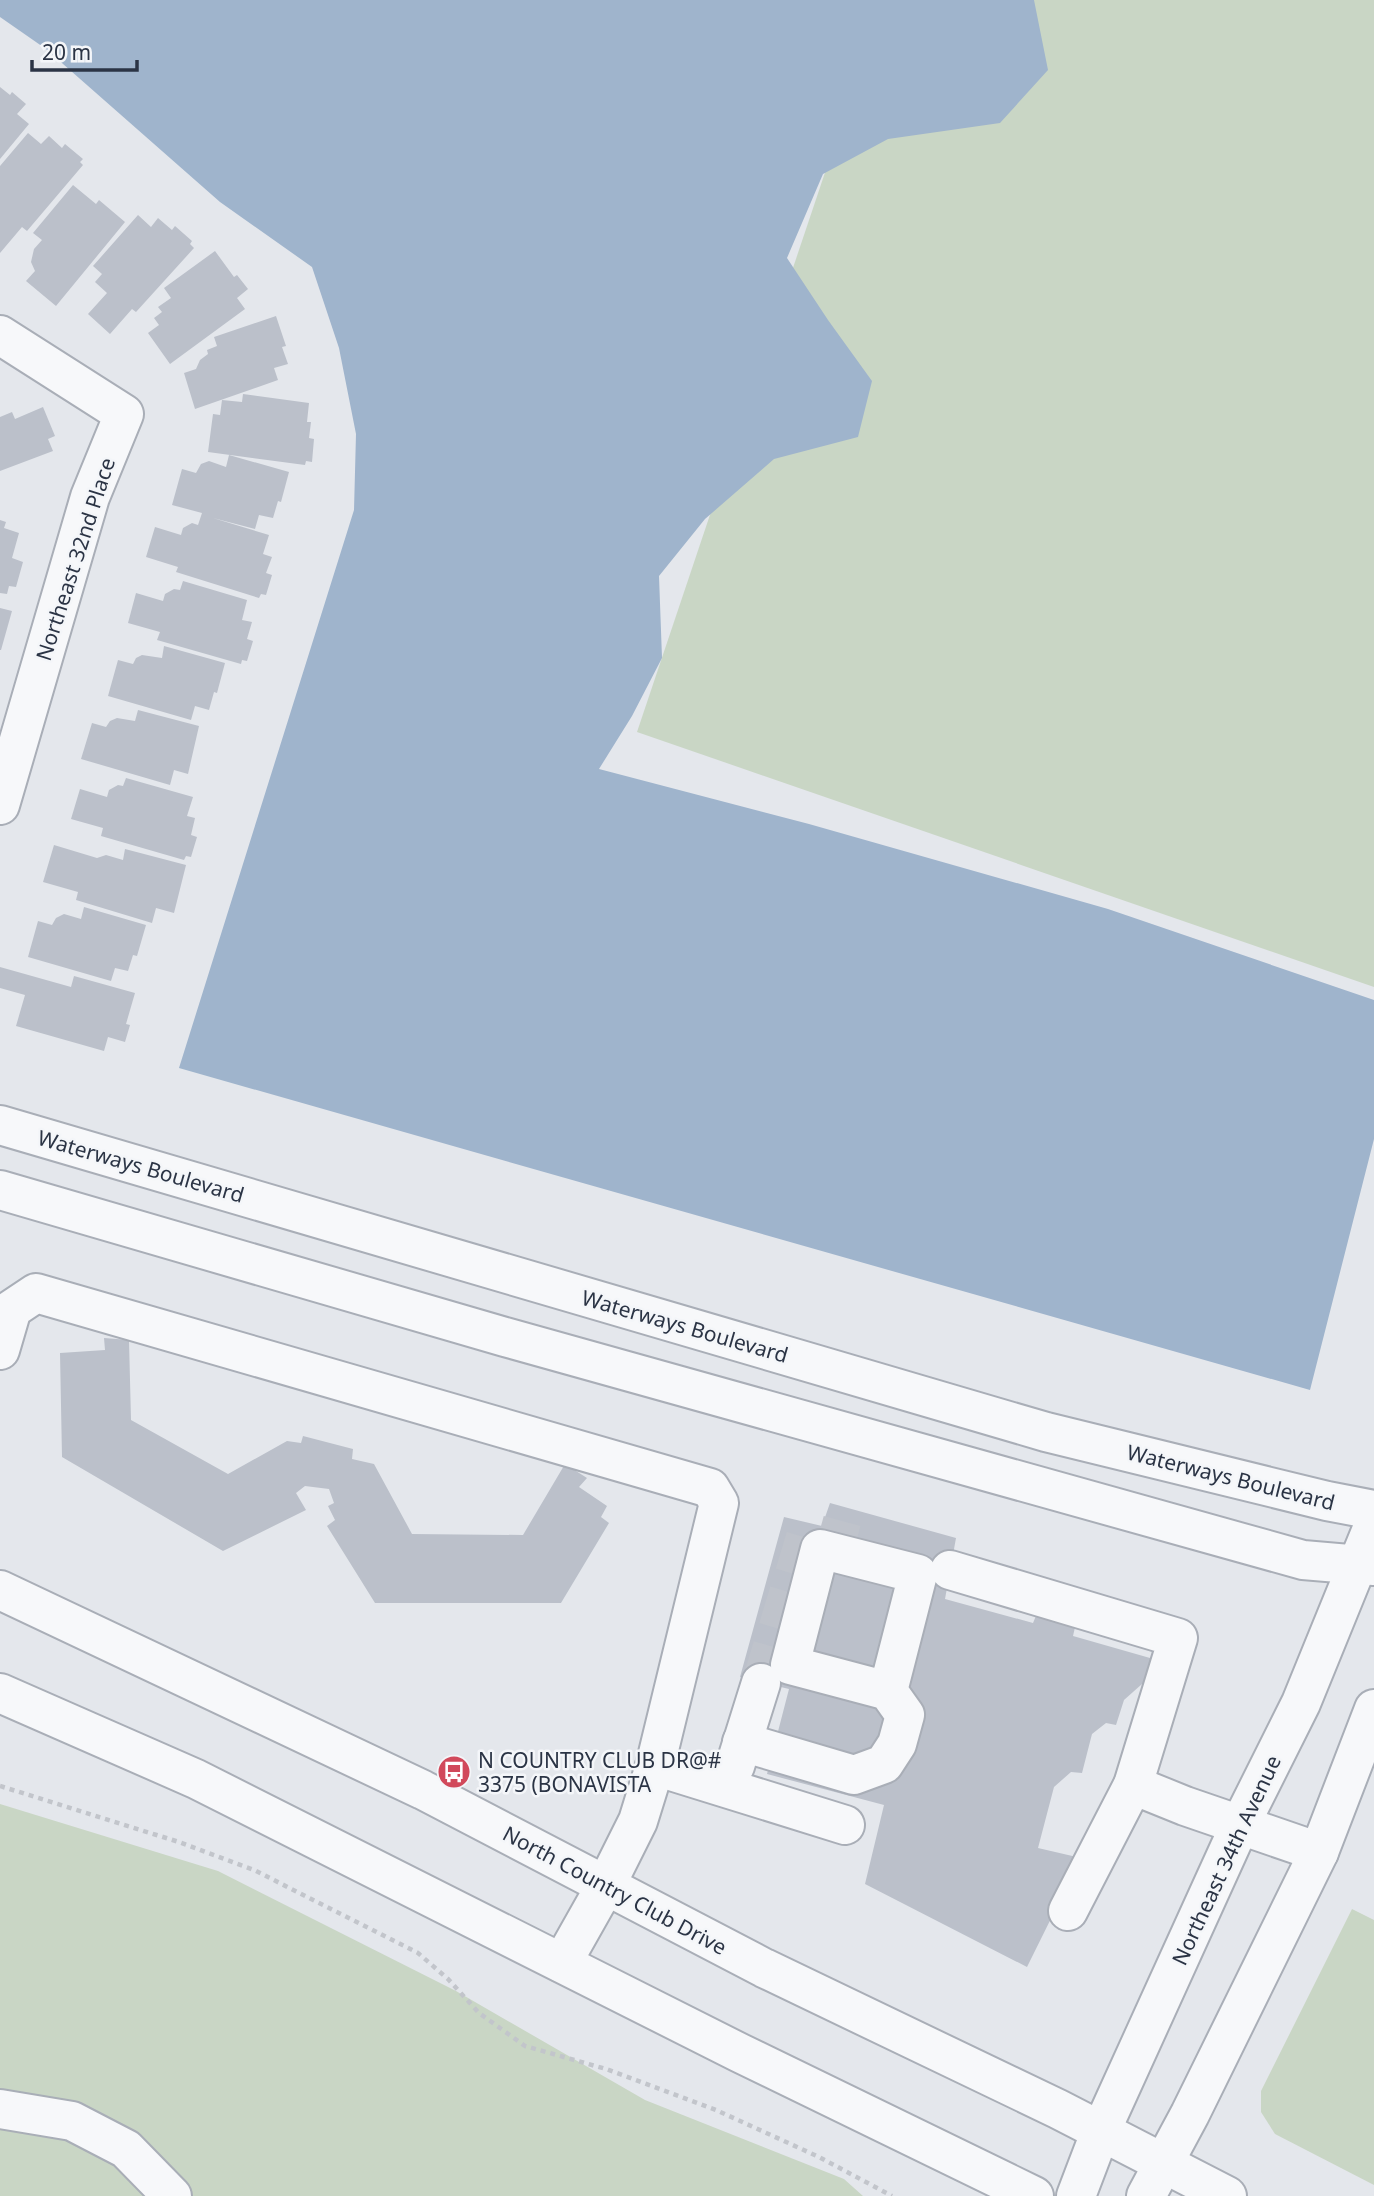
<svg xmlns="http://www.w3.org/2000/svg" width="1374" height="2196" font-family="'Noto Sans',sans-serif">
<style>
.green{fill:#c9d6c5}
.water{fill:#9fb4cc}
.building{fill:#bbc0ca}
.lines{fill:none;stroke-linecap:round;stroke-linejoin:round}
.minor-tunnel{stroke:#bfc3cb;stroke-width:38;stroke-dasharray:38 19;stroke-linecap:butt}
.minor-casing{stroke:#a9aeb7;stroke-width:42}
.path{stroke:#c2c5cb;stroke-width:4.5;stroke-dasharray:5 5;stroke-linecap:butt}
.minor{stroke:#f7f8fa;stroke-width:38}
.labels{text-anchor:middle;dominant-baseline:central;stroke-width:5;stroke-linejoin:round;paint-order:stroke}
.street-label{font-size:21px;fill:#2b3445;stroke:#f4f6f9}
.poi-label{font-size:21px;fill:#2b3445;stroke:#f4f6f9;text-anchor:start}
</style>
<rect width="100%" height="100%" fill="#e4e7ec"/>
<g class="green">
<path d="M883,0H1374V987L637,732Z"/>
<path d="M0,1804L218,1871L456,1991L645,2100L844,2179L863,2196H0Z"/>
<path d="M1352,1909L1374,1920V2185L1275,2134L1261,2112V2091Z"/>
</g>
<path class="water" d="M0,0H1034L1048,70L1000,123L888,139L823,174L787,258L828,320L872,381L858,437L774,459L705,519L659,576L662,658L632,716L599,769L809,824L1108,909L1374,1000V1139L1310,1390L179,1068L354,510L356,434L339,348L312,267L220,202L46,49L0,17Z"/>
<g class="building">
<path d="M0,87L10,95L12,92L26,104L17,114L29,124L0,159Z"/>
<path d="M28,133L41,144L49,136L62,148L65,144L83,159L80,162L83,165L27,231L22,227L0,253V166Z"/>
<path d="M73,185L96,204L99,200L125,222L56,306L26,281L35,271L31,262L34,249L42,240L33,233Z"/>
<path d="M138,215L151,227L158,218L172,230L175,226L192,241L190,244L194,248L136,312L132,309L110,334L88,314L107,293L95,282L102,274L93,266Z"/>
<path d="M215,251L234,277L237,275L248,289L237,298L245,309L170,364L148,333L159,325L154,318L162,312L158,307L171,298L164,288Z"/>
<path d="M276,316L286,346L282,347L288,364L274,368L278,380L195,409L184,373L196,369L200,360L208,354L207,350L217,346L214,337Z"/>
<path d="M243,394L309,403L307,422H311L309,438L314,439L312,462L306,461L305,465L208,452L213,414L220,415L222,400L242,402Z"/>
<path d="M43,407L55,436L48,439L53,451L0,471V417L12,412L15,419Z"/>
<path d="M229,455L289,472L281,502L278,501L273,518L259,515L255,529L213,518L269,535L263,554L272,557L266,573L272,575L266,595L261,594L259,598L176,572L178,567L146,557L155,527L181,535L183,528L192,523L198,525L202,513L172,505L182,469L196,473L201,464L209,461L226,467Z"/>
<path d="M0,520L6,522L4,528L19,533L12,558L23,562L16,587L9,586L7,594L0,593Z"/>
<path d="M183,581L247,600L242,620L252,622L247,639L253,641L247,661L242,660L241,664L157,640L160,632L128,623L136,593L163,601L165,594L174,589L180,590Z"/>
<path d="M0,608L12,611L1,650H0Z"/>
<path d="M164,646L225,663L217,693L214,692L209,710L195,706L191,720L108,696L118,660L133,664L136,658L142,655L162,658Z"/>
<path d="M138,710L199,726L188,774L174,770L170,785L81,759L92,723L106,727L110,721L117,718L135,721Z"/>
<path d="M126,778L193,797L187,816L195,818L191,835L197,837L191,857L186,856L184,860L101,836L103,828L71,819L80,789L107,797L109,790L118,785L123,786Z"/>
<path d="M54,845L97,858L106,855L123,860L125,849L186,865L174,913L156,908L152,923L76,900L78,892L43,882Z"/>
<path d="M84,907L146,925L137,956L133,955L128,971L115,968L111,981L28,957L38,921L52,925L56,918L64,914L81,919Z"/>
<path d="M0,967L71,987L74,976L135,993L126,1024L130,1025L125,1042L108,1037L104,1051L16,1026L25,995L0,988Z"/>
<path d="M104,1338L129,1340L131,1420L228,1474L287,1441L301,1443L303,1436L353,1449L352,1459L374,1464L412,1534L523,1535L565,1464L587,1478L579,1487L607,1506L601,1517L609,1523L561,1603H375L327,1526L335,1520L328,1506L334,1503L329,1489L305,1486L296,1493L306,1510L223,1551L62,1457L60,1353L105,1350Z"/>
<path d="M830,1503L956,1538L945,1599L1033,1623L1038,1611L1076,1623L1073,1636L1157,1660L1149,1687L1142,1684L1124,1700L1116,1725L1106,1723L1092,1734L1082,1773L1071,1772L1054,1787L1038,1848L1081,1858L1027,1967L865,1884L884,1805L767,1774L789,1689L740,1677L784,1517L822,1526Z"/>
</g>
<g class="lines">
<path class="minor-tunnel" d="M761,1683L807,1531L862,1546"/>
<defs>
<g id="minor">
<path d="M0,335L124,414L90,497L0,805"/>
<path d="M0,1125L1046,1432L1327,1501L1374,1510"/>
<path d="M0,1190L505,1337L1303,1560L1374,1566"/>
<path d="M0,1350L12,1309L36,1293L710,1488L719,1503L655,1766L638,1821L606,1885L562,1963"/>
<path d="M950,1570L1178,1638L1133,1785L1068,1911"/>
<path d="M0,1590L423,1790L764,1968L1058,2109L1227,2196"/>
<path d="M0,1693L196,1779L740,2053L1034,2196"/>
<path d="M742,1742L854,1775L884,1764L897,1744L905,1715L888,1691L790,1665L820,1549L918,1574L888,1691"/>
<path d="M655,1766L845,1825"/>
<path d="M735,1766L761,1683"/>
<path d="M1133,1785L1185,1806L1319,1852"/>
<path d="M0,2109L72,2121L126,2149L172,2196"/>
<path d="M1076,2196L1100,2133L1240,1825L1301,1703L1374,1524"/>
<path d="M1146,2196L1190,2114L1319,1852L1374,1709"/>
</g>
</defs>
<use href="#minor" class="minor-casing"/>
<path class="path" d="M0,1786L179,1842L254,1870L418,1953L448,1979L479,2013L525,2046L606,2069L716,2110L819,2157L892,2196"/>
<use href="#minor" class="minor"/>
</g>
<defs>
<symbol id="bus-disc" viewBox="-11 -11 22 22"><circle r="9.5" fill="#d1495b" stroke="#f4f6f9"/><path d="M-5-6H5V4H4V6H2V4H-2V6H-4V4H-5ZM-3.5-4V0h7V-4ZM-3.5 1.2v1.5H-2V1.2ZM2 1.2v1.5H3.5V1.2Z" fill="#fff"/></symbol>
</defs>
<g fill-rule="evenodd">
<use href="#bus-disc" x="435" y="1753" width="38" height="38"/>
</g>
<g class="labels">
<g class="street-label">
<text transform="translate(75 559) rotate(-72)">Northeast 32nd Place</text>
<text transform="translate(141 1166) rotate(16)">Waterways Boulevard</text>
<text transform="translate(685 1326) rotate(16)">Waterways Boulevard</text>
<text transform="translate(1231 1477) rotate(14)">Waterways Boulevard</text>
<text transform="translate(1226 1860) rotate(-65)">Northeast 34th Avenue</text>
<text transform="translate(615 1890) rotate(28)">North Country Club Drive</text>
</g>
<g class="poi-label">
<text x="478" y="1760">N COUNTRY CLUB DR@#<tspan x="478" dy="24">3375 (BONAVISTA</tspan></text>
</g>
</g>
<path d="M32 60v10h105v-10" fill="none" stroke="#2b3445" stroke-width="3.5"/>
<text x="42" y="60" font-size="21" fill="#2b3445" stroke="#f4f6f9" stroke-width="5" paint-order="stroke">20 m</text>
</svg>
